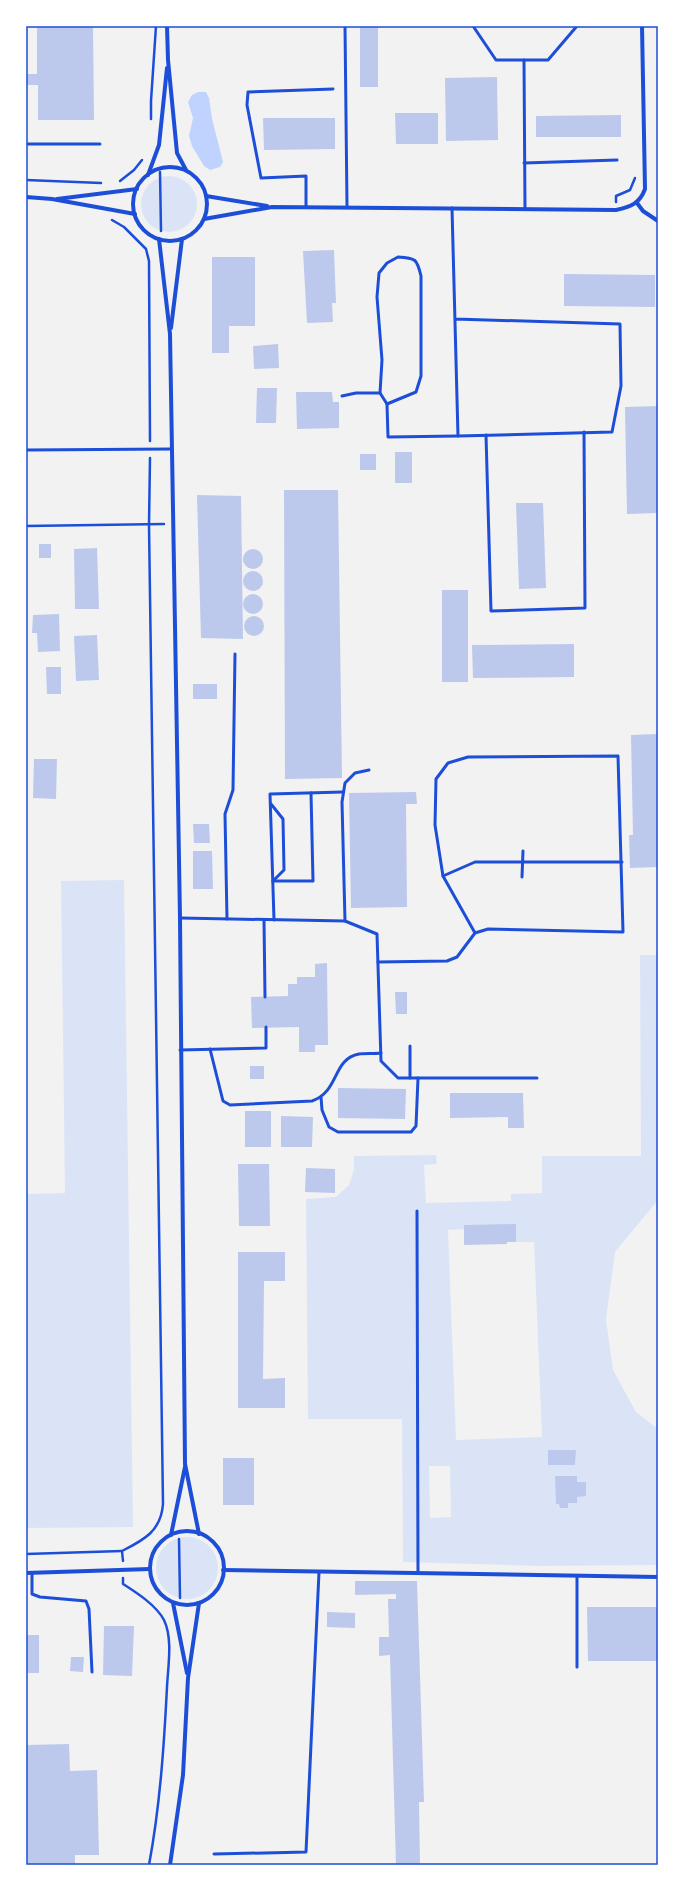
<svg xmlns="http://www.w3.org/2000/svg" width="684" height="1891" font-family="'Zilla Slab',serif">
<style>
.green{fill:#dbe4f7;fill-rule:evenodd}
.water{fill:#bfd3fe}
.building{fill:#bdc9ec}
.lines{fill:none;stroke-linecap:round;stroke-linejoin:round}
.path{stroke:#1d4ed8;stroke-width:2.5}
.service{stroke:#1d4ed8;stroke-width:3}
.minor{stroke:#1d4ed8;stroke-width:4}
.neatline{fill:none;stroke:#1d4ed8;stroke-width:1.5}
</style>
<rect width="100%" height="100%" fill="#f2f2f2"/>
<g class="green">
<circle cx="169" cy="204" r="28"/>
<path d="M124,880L133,1527L26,1528V1194L65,1193L61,881Z"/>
<path d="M640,955H658V1200L615,1252L606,1320L613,1370L636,1412L658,1429V1565L540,1566L403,1562L402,1419H308L306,1199L336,1197L349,1185L354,1169V1156L436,1155L437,1164L424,1165L426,1203L511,1201V1194L542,1193V1156H641ZM464,1225H516V1242H534L542,1437L456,1440L448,1230L464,1229ZM429,1466H450L451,1517L430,1518Z"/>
<circle cx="187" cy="1568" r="31"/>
</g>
<path class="water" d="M198,92H206L209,98L212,119L223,162L220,167L210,170L204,166L192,146L189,136L193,118L188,102L192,95Z"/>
<g class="building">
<path d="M37,26H93L94,120H38V85H26V74H37Z"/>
<rect x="360" y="26" width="18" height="61"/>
<path d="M497,77L498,140L446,141L445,78Z"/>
<path d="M395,113H438V144H396Z"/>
<path d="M621,115V137H536V116Z"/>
<path d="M263,118H335V149L264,150Z"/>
<path d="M334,250L336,303H332L333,322L307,323L303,251Z"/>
<path d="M212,257H255V326H229V353H212Z"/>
<path d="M564,274L655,275V307L564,306Z"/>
<path d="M278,344L279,368L254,369L253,346Z"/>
<path d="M257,388H277L276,423H256Z"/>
<path d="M296,392H332L333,402H339V428L297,429Z"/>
<path d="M658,406V513L627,514L625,407Z"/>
<rect x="395" y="452" width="17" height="31"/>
<rect x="360" y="454" width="16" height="16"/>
<path d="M284,490H338L342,778L285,779Z"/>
<path d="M197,495L241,496L243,639L201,638Z"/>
<path d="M516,503H543L546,588L519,589Z"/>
<rect x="39" y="544" width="12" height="14"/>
<path d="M97,548L99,609H75L74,549Z"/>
<circle cx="253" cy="559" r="10"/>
<circle cx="253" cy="581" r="10"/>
<rect x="442" y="590" width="26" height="92"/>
<circle cx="253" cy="604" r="10"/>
<path d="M59,614L60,651L38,652L37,633H32L33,615Z"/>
<circle cx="254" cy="626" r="10"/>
<path d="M97,635L99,680L76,681L74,636Z"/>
<path d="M574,644V677L473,678L472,645Z"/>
<path d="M46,667H61V694H47Z"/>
<rect x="193" y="684" width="24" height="15"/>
<path d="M657,734L658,867L630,868L629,835H633L631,735Z"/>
<path d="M34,759H57L56,799L33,798Z"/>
<path d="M416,792L417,804H406L407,907L351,908L349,793Z"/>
<path d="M193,824H209L210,843H194Z"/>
<path d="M193,851H212L213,889H193Z"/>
<path d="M327,963L328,1045H315V1052H299V1027L252,1028L251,997L288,996V984H297V977H315V964Z"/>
<path d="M395,992H407V1014H396Z"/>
<rect x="250" y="1066" width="14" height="13"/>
<path d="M338,1088L406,1089L405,1119L338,1118Z"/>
<path d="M450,1093H523L524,1128H508V1117L450,1118Z"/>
<rect x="245" y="1111" width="26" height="36"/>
<path d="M281,1116L313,1117L312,1147H281Z"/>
<path d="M238,1164H269L270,1226H239Z"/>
<path d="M306,1168L335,1169V1193L305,1192Z"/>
<path d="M516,1224V1242H507V1244L464,1245V1225Z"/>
<path d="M238,1252H285V1281H264L263,1379L285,1378V1408H238Z"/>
<path d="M548,1450H576L575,1465H548Z"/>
<rect x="223" y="1458" width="31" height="47"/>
<path d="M555,1476H577V1482H586V1496L577,1497V1503H568V1508H560L559,1504H556Z"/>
<path d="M355,1581H417L424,1802H419L420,1865H396L390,1655L379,1656V1637H389L388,1599H396V1594L355,1595Z"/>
<path d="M587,1607H658V1661H588Z"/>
<path d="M327,1612L355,1613V1628L327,1627Z"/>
<path d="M104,1626H134L132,1676L103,1675Z"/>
<rect x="26" y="1635" width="13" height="38"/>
<path d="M71,1657H84L83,1672L70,1671Z"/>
<path d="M69,1744L70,1771L97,1770L99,1855H75V1865H26V1745Z"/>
</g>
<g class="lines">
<g class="path">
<path d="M151,119V101L156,26"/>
<path d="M160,172L161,231"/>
<path d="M26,180L101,183"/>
<path d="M120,181L134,170L142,160"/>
<path d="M616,202V196L630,190L635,178"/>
<path d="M112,220L124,227L146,249L149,261L150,441"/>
<path d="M26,526L164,524"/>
<path d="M179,1539L180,1598"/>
<path d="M26,1554L122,1551"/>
<path d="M123,1561L122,1551C144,1540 161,1531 163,1504L149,525L150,458"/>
<path d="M123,1578V1584C137,1593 156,1605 164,1620C173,1639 168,1666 167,1687C164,1746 160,1806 149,1865"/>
</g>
<g class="service">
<path d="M345,26L347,206"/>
<path d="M473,26L496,60H548L577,26"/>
<path d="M524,60L525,209"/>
<path d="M26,144H100"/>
<path d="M524,163L617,160"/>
<path d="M306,206V176L261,178L247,105L248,92L333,89"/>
<path d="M452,208L458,436L612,432L621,386L620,324L455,319"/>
<path d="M398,257C416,258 417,259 421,276V376L416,392L387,404L380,393L382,360L377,297L379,273L387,263Z"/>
<path d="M342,396L356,393H380"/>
<path d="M387,404L388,437L458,436"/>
<path d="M486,435L491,611L585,608L584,432"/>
<path d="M26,450L171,449"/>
<path d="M271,804L283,819L284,870L273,881"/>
<path d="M443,876L475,862H622"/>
<path d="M522,877L523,851"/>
<path d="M273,881H313L311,793"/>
<path d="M180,918L345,921L377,934L381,1061L398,1078H537"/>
<path d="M227,919L225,814L233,790L235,654"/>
<path d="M264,920L265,997"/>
<path d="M274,920L270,794L343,792"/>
<path d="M345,921L342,802L345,783L355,773L369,770"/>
<path d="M378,962L447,961L457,957L475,933L488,929L623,932L618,756L468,757L448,763L436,779L435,825L443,876L475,933"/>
<path d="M410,1046V1078"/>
<path d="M210,1049L223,1101L230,1105L312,1101C340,1091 332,1059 359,1054C366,1053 374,1054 381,1053"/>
<path d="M180,1050L266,1048V1027"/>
<path d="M321,1097L322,1110L329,1127L338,1132H411L416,1126L418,1078"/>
<path d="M417,1211L418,1573"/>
<path d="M32,1573V1594L40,1597L86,1601L89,1609L92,1672"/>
<path d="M577,1576V1667"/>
<path d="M214,1854L306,1852L319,1572"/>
</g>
<g class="minor">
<path d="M167,26L168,60L177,153L186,170"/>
<circle cx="170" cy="204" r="37"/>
<path d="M148,175L159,145L167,68"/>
<path d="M206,196L267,206"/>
<path d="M26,197L52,199L135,214"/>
<path d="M57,199L137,189"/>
<path d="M637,203L643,211L658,221"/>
<path d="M204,219L272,207L616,210C631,207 640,203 645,189L642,26"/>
<path d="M159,239L170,334L180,918L185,1464L199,1534"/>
<path d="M171,328L182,239"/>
<circle cx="187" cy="1568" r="37"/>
<path d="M171,1535L185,1467"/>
<path d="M223,1570L658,1577"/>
<path d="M26,1573L150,1569"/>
<path d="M173,1603L187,1673"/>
<path d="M170,1865L183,1775L188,1678L199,1603"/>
</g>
</g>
<rect width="684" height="1891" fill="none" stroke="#ffffff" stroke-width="54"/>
<rect x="27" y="27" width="630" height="1837" class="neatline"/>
</svg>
